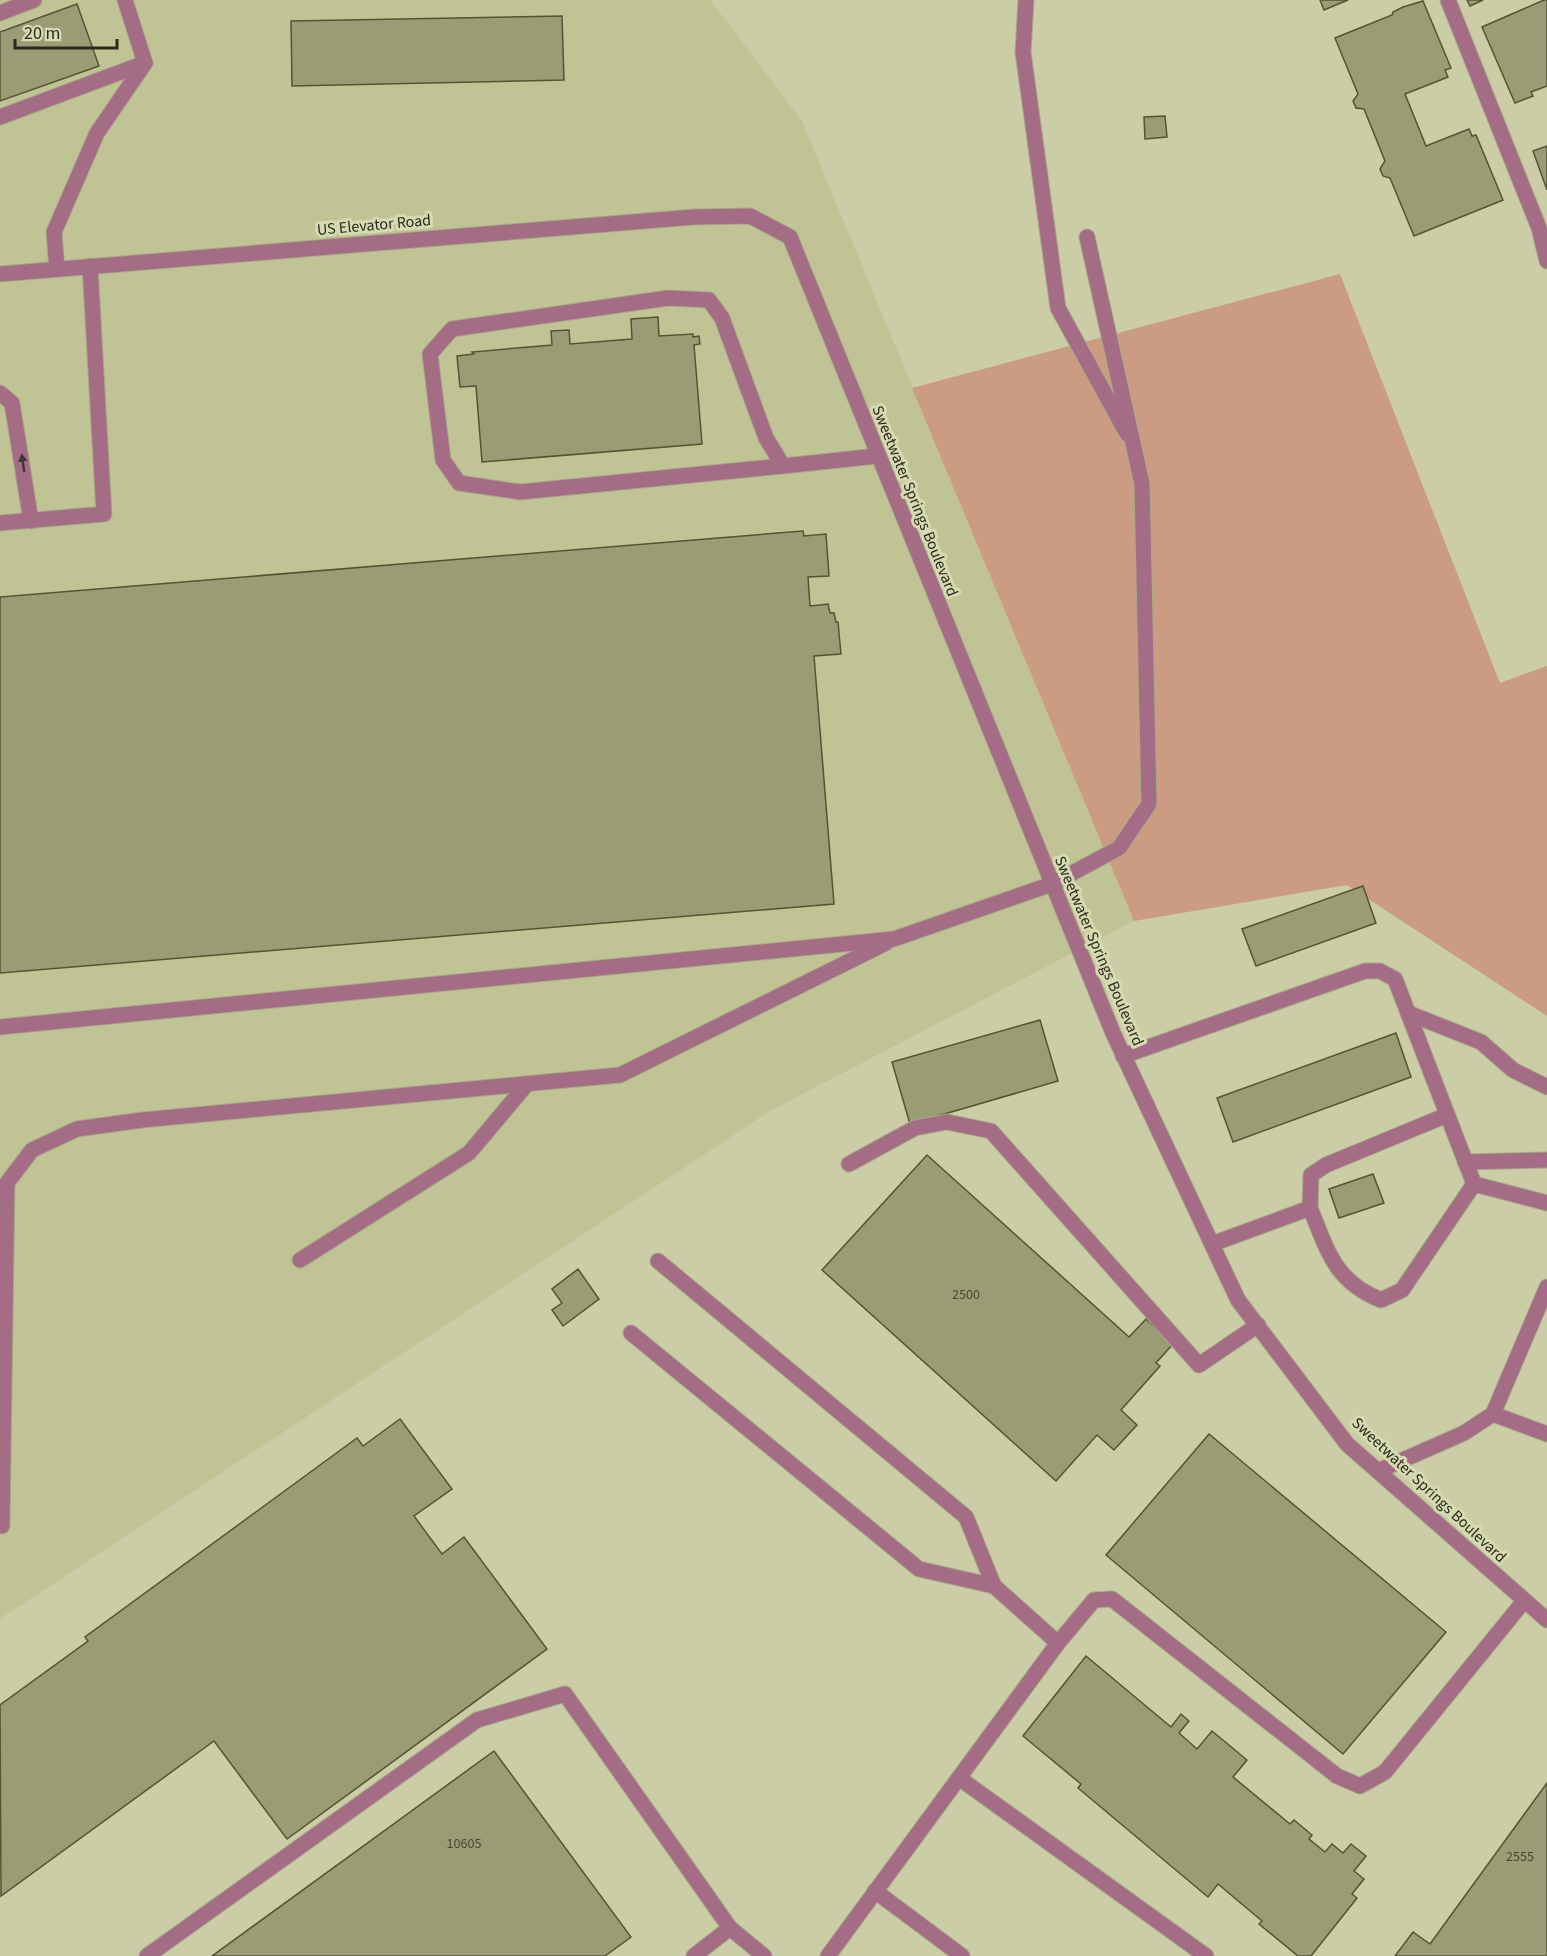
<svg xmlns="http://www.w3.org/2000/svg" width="1547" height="1956" font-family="'Source Sans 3',sans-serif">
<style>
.built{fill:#c0c495}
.green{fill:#cb9c81}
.building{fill:#999c75;stroke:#535531;stroke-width:1.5}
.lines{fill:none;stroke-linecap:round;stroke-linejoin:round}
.minor-casing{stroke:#a7a987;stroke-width:17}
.minor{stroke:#a46c85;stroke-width:15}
.oneway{fill:#423831}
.labels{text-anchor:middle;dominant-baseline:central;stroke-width:6;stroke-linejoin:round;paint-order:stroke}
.number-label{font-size:14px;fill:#464732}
.street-label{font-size:16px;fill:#2a2b1c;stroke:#d6dab1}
</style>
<rect width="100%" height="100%" fill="#cacda5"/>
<path class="built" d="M0,0H710L802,121L1134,921L770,1111L0,1619Z"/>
<path class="green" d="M1340,274L1500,683L1547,666V1016L1347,885L1134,921L912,388Z"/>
<g class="building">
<path d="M1320,0H1348L1324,10Z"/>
<path d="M1467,0H1483L1470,6Z"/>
<path d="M1544,0H1547V86L1531,92L1533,96L1515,103L1482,27Z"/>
<path d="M1423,1L1451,68L1445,70L1448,77L1405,94L1426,146L1469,129L1472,136L1476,135L1503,200L1414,236L1390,178L1383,176L1380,169L1385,161L1364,109L1356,108L1353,101L1358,94L1335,38L1392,15L1393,12L1403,7Z"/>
<path d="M77,4L99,66L0,101V32Z"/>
<path d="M562,16L564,80L292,86L291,21Z"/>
<path d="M1165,116L1167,137L1145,139L1144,117Z"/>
<path d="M1547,146V190L1533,151Z"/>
<path d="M658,317L659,336L693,334V337L699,336L700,344L694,345L702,444L482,462L476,386L460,387L457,356L474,354L472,352L552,345L551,331L569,330L570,344L632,339L631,319Z"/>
<path d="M803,531L804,536L826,534L829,576L808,577L810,606L828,604L830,613H834L836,622H838L841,654L814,656L834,904L0,973V597Z"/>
<path d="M1363,886L1376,923L1256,966L1242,929Z"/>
<path d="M1040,1020L1058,1081L910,1124L892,1062Z"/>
<path d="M1396,1033L1411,1077L1233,1142L1217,1098Z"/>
<path d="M927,1155L1129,1337L1146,1319L1173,1344L1156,1363L1160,1366L1121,1410L1137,1425L1114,1450L1097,1435L1056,1481L822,1270Z"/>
<path d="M1373,1174L1384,1203L1339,1218L1329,1189Z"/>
<path d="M578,1269L599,1299L563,1326L552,1310L562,1303L552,1289Z"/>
<path d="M400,1419L452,1489L414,1516L442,1554L464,1537L547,1649L287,1839L214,1741L1,1896L0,1705L88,1641L85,1637L357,1438L363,1446Z"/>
<path d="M1209,1434L1446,1632L1343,1754L1106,1555Z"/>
<path d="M1086,1656L1171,1727L1181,1714L1189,1721L1179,1733L1197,1749L1212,1731L1247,1760L1233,1777L1290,1824L1294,1820L1312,1835L1309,1839L1325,1852L1332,1844L1343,1853L1351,1844L1366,1856L1354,1871L1364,1879L1352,1894L1357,1898L1311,1956H1298L1259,1924L1262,1921L1218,1884L1208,1897L1078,1788L1081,1784L1023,1736Z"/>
<path d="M494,1751L631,1937L605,1956H212Z"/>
<path d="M1547,1783V1956H1395L1413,1932L1430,1944Z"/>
</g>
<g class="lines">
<defs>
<g id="minor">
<path d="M1026,0L1023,52L1058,308L1127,434"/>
<path d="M1448,0L1539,228L1547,261"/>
<path d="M0,13L34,0"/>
<path d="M0,117L145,63"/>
<path d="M57,269L54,232L97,133L145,63L125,0"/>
<path d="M0,274L694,217L750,216L790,237L1113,1033L1238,1300L1347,1444L1547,1620"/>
<path d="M0,393L12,403L31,521"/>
<path d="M783,466L520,492L459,483L443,460L430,354L452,329L668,298L709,300L722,318L766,438L783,466L877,456"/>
<path d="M0,523L104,514L90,266"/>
<path d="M1408,1013L1481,1042L1513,1070L1547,1087"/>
<path d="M0,1027L894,939L1052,884L1119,848L1149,804L1142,484L1087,237"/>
<path d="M1123,1056L1365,971H1380L1395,979L1474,1184L1547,1203"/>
<path d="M1465,1162L1547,1160"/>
<path d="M849,1164L915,1128L947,1122L991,1131L1199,1365L1258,1325"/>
<path d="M1310,1208L1311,1175L1326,1165L1447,1115"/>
<path d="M1212,1244L1310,1208C1328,1251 1334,1281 1381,1300L1402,1290L1474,1184"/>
<path d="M300,1260L469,1153L527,1084"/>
<path d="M631,1333L919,1569L994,1586L966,1517L658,1261"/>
<path d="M1493,1414L1547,1287"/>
<path d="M1378,1471L1464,1433L1493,1414L1547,1434"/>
<path d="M2,1526L7,1183L32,1150L77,1129L142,1120L620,1075L886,943"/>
<path d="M994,1586L1058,1643L1094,1600L1112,1599L1337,1776L1360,1786L1385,1772L1524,1601"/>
<path d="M959,1778L1206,1956"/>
<path d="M875,1891L962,1956"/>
<path d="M147,1956L477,1720L565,1694L730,1928L764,1956"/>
<path d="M694,1956L730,1928"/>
<path d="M828,1956L1058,1643"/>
</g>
</defs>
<use href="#minor" class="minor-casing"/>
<use href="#minor" class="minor"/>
</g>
<defs><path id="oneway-solid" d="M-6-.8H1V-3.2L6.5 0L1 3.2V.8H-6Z" transform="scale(1.5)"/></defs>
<use class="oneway" href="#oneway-solid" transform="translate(23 463) rotate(-98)"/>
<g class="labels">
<g class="number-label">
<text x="966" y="1295">2500</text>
<text x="464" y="1844">10605</text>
<text x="1520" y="1857">2555</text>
</g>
<g class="street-label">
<text transform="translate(374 225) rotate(-5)">US Elevator Road</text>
<text transform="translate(915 501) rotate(68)">Sweetwater Springs Boulevard</text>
<text transform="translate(1099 951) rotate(67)">Sweetwater Springs Boulevard</text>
<text transform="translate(1429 1490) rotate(43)">Sweetwater Springs Boulevard</text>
</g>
</g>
<path d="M15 39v9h102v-9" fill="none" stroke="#2a2b1c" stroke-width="3"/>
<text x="24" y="39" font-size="18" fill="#2a2b1c" stroke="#d6dab1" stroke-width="4.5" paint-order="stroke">20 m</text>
</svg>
